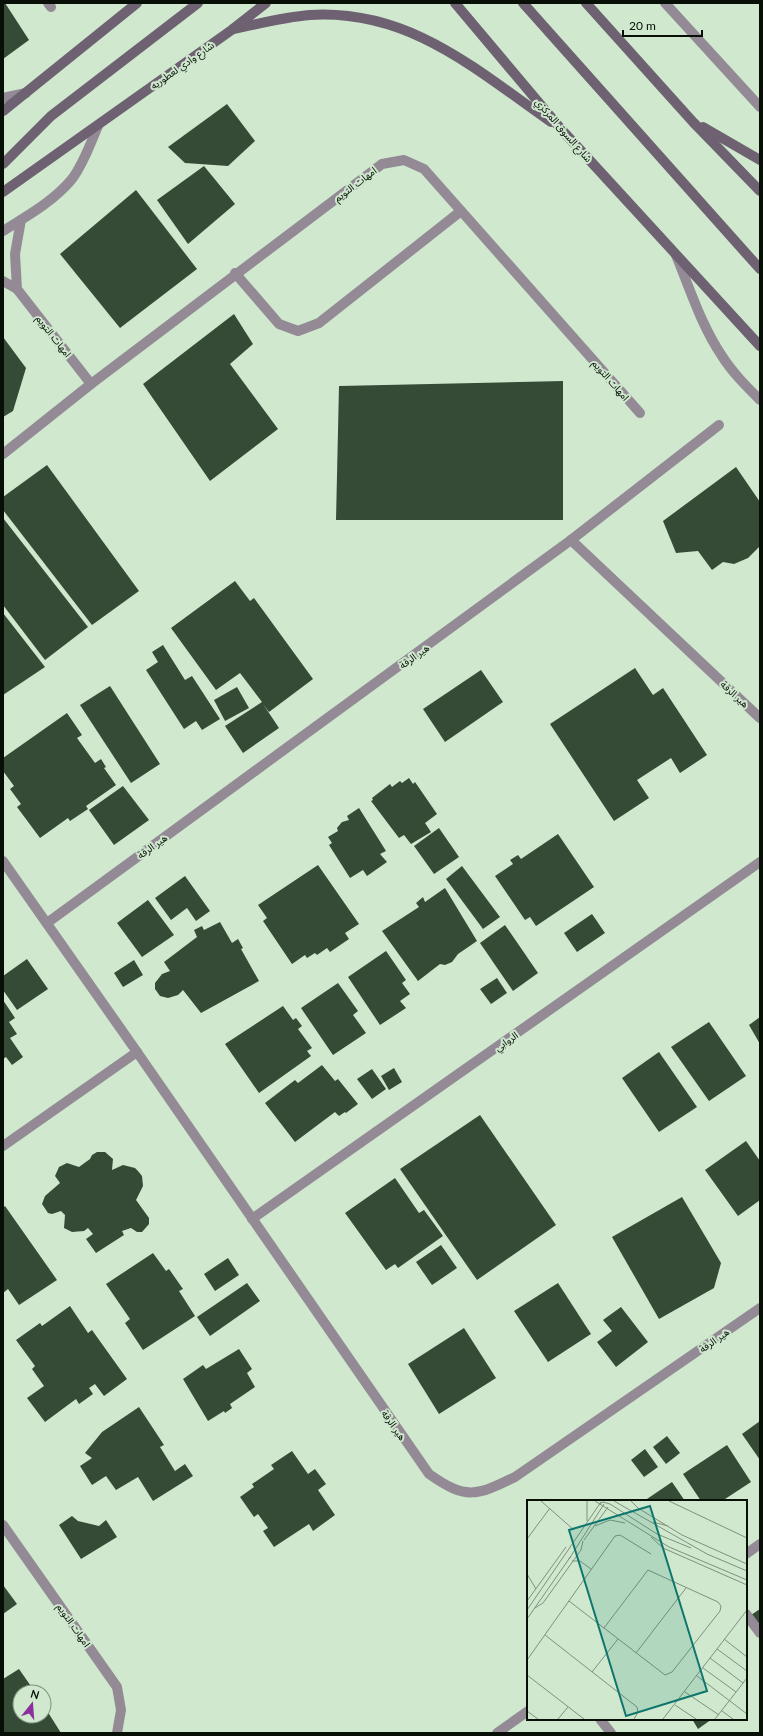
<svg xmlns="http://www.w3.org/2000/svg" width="763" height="1736" font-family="Lato,'Noto Sans Arabic',sans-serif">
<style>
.building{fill:#364b36}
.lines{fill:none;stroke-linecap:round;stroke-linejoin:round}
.lane{stroke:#938a95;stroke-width:10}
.street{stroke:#938a95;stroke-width:10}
.secondary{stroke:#6e6171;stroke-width:10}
.labels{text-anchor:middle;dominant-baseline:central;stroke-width:4;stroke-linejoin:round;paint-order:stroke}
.street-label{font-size:10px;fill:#070f07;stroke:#cfe8ce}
.inset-road{fill:none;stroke:#7f917e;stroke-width:1}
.view{fill:#0f766e;fill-opacity:0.15;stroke:#0f766e;stroke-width:2}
.inset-edge{fill:none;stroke:#070f07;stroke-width:2}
</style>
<rect width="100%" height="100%" fill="#cfe8ce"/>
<g class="building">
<path d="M3,3H5L29,40L3,59Z"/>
<path d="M227,104L255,141L228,166L185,163L168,147Z"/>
<path d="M204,166L235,204L188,244L157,200Z"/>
<path d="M136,190L197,269L120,328L60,254Z"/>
<path d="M234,314L253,344L230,364L278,429L210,481L143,384Z"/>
<path d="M3,337L26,368L13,411L3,417Z"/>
<path d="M563,381V520H336L339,386Z"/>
<path d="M47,465L139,591L92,625L3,510V497Z"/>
<path d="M736,467L760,502V546L748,558L734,564L723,562L712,570L698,551L676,553L663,521Z"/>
<path d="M3,518L88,627L45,660L3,605Z"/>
<path d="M235,581L250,601L254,598L313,679L269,712L263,704L279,728L243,753L225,726L262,702L240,673L216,690L171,628Z"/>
<path d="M3,613L45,667L3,695Z"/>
<path d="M163,645L185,680L192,676L220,719L202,730L196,721L184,729L146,670L158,662L152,652Z"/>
<path d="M635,668L653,695L663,688L707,755L680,773L671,758L637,780L649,798L614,821L550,724Z"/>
<path d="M481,670L503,702L445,742L423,709Z"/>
<path d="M110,686L160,764L131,783L80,705Z"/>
<path d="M237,687L249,708L225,721L214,700Z"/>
<path d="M67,713L82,735L77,738L95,763L101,759L106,767L104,768L116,785L86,806L88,809L70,821L68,818L40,838L17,807L21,804L10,789L14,786L3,771V758Z"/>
<path d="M409,778L413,784L415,782L437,814L425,823L431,832L411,844L404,835L399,838L371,801L373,800L372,798L390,784L392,787L400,781L402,783Z"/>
<path d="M123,786L149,820L114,845L89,810Z"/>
<path d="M359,808L386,851L380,854L387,862L367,876L363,870L350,878L329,845L332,843L328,837L338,831L337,828L342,822L349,820L347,816Z"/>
<path d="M439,828L459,857L434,874L414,846Z"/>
<path d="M558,834L594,887L536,926L530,917L525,920L495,876L513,864L510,860L518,855L521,859Z"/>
<path d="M318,865L359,924L345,933L349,939L330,952L327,948L317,955L315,953L307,958L305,955L292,964L263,921L267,918L258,905Z"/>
<path d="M462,866L500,917L483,929L446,879Z"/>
<path d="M185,876L210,911L196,921L187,908L171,920L155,898Z"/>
<path d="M445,888L477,941L458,954L452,962L445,965L440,964L418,981L382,931L419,907L416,903L423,897L425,902Z"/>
<path d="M148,900L174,935L142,957L117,923Z"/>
<path d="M592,914L605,933L577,952L564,933Z"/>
<path d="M220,922L232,943L238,939L243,948L241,949L259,981L201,1013L183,990L178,995L168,998L160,996L155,989V983L162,974L170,971L164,962L197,937L194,930L202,926L204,930Z"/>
<path d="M505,925L538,973L513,991L480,943Z"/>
<path d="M386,951L406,980L402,983L410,994L400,1001L406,1008L380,1025L348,977Z"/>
<path d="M27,959L48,989L17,1010L3,990V976Z"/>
<path d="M134,960L143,975L123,987L114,973Z"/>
<path d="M497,978L507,993L491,1004L480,989Z"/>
<path d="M338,983L358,1011L353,1015L366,1033L333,1055L301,1008Z"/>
<path d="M3,1000L15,1018L9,1022L17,1034L10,1038L23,1057L12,1065L6,1057L3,1059Z"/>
<path d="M283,1006L293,1020L296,1018L302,1026L298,1029L312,1048L307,1051L311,1056L259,1093L225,1044Z"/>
<path d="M760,1017V1044L749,1025Z"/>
<path d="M709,1022L746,1076L709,1101L671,1047Z"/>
<path d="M659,1052L697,1107L659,1132L622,1078Z"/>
<path d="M322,1065L335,1081L338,1079L358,1104L346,1113L345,1112L339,1116L335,1112L295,1142L265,1103L295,1080L298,1083Z"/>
<path d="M394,1068L402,1082L389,1090L381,1076Z"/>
<path d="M372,1069L386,1089L372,1099L357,1079Z"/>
<path d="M480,1115L556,1225L477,1280L400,1169Z"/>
<path d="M746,1141L760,1161V1200L738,1216L705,1170Z"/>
<path d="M97,1152H105L113,1159L112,1170L123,1165L135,1168L138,1171L142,1176L143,1186L136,1200L149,1218V1224L142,1232H137L131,1228L122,1231L124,1235L96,1253L86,1239L93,1234L88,1228L84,1231L72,1232L64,1228L65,1215L61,1211L52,1214L48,1213L42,1204L45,1196L60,1183L55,1176L59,1167L67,1163L79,1167L90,1159L92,1155Z"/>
<path d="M395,1178L419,1213L424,1210L443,1236L398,1268L395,1264L386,1270L345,1213Z"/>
<path d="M682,1197L721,1263L714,1288L659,1319L612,1237Z"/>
<path d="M5,1206L57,1280L19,1305L8,1289L3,1293V1208Z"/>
<path d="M441,1245L457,1268L432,1285L416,1262Z"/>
<path d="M153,1253L166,1271L169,1269L183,1289L179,1291L195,1316L143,1350L125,1323L130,1319L106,1284Z"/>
<path d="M228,1258L239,1275L215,1291L204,1274Z"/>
<path d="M247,1283L260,1301L210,1336L197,1317Z"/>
<path d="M558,1283L591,1334L548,1362L514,1311Z"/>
<path d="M70,1306L88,1333L92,1330L127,1379L104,1396L95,1384L89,1388L93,1394L79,1404L76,1399L45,1422L27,1398L44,1386L32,1369L35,1366L16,1340L40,1323L42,1326Z"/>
<path d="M621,1307L648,1342L616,1367L597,1342L612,1331L603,1320Z"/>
<path d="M464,1328L496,1378L439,1414L408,1364Z"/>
<path d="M239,1349L252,1369L247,1373L255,1387L230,1404L232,1408L225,1413L224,1411L208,1421L183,1379L203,1365L206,1369Z"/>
<path d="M139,1407L164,1445L160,1447L175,1471L185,1464L193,1476L153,1501L138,1477L116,1490L106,1476L92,1485L80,1466L92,1458L85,1453L102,1432Z"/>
<path d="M760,1421V1460L742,1434Z"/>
<path d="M667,1436L680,1453L666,1464L653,1447Z"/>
<path d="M727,1445L751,1482L722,1501H701L683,1474Z"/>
<path d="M645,1449L658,1467L644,1477L631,1460Z"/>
<path d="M292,1451L308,1474L315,1469L326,1484L318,1490L335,1515L313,1531L309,1524L274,1547L263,1531L268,1528L258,1514L254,1517L240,1497L254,1487L252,1484L274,1469L271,1465Z"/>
<path d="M672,1482L685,1501H644Z"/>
<path d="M72,1516L78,1521L99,1526L106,1520L117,1537L81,1559L59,1525Z"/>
<path d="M3,1585L17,1604L3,1614Z"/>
<path d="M760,1609V1628L751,1615Z"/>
<path d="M19,1669L35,1692H20V1716H44V1706L61,1733H3V1679Z"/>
<path d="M692,1719H712L698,1729Z"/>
</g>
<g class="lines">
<g class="lane">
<path d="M235,273L279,324L298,331L319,323L461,211"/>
<path d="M571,540L719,425"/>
</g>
<g class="street">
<path d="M48,3L51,7"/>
<path d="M665,3L760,107"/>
<path d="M3,98L26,93"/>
<path d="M3,231C27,216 54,201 72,179C84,163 90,144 98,126"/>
<path d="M676,255C690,289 701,325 722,356C732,372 746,386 760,400"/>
<path d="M3,281L17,289L91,384"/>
<path d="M17,289L15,254L21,220"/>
<path d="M3,454L91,384L382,164L404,160L424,169L640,413"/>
<path d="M3,861L137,1052L429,1474C466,1500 476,1496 515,1477L760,1308"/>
<path d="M47,923L571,540L760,718"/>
<path d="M3,1146L137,1052"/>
<path d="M252,1219L760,862"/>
<path d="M3,1525L117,1687L121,1710L117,1733"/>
<path d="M746,1554L760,1544"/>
<path d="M746,1614L760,1633"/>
<path d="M600,1719L611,1733"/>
<path d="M497,1733L528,1711"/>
</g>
<g class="secondary">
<path d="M455,3L561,129L760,346"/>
<path d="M523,3L760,269"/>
<path d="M586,3L693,122L760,191"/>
<path d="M233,29C258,24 284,17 310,15C409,9 475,69 551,122"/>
<path d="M3,111L137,3"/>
<path d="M703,127L760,160"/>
<path d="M3,164L51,116L198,3"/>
<path d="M3,192L233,29L266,3"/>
</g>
</g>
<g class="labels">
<g class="street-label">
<text transform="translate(182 65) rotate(-35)">شارع وادي لعطوريه</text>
<text transform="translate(564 130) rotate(49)">شارع السوق المركزي</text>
<text transform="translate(355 184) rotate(-37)">امهات التويم</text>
<text transform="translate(54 336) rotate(52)">امهات التويم</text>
<text transform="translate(611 380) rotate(49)">امهات التويم</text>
<text transform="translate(414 656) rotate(-36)">هير الرقة</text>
<text transform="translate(735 694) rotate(43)">هير الرقة</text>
<text transform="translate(152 846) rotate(-36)">هير الرقة</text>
<text transform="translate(506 1041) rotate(-35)">الروابي</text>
<text transform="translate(714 1340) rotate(-35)">هير الرقة</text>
<text transform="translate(394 1425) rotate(55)">هير الرقة</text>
<text transform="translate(74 1625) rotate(55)">امهات التويم</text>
</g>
</g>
<g transform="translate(527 1500)">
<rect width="220" height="220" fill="#cfe8ce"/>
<path class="inset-road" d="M14,1L47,30M60,1V21M68,1L142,47L220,80M87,1L180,54L220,71M104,1L111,8L155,35L220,64M142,1L220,38M72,4L76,2L83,4L130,34L164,48M126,22L141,26M68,26L83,20L98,23M124,37L136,48L220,85M0,39L23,8M57,40L81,7M42,59L77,4M45,61H53L64,69M0,74L9,89M0,101L39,47M42,101L138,175L145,172L193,111L194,106L191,102L121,70L77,128M8,108L16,103L54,50L56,41M0,110L74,2M0,119L44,56M18,135L110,207L111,212L107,219M197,139L220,157M190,149L220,171M109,153L159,88M183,158L216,183M0,160L88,36L93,35L124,54M176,168L209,192M65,172L91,139M0,175L57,219M170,176L220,214M158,192L192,215M148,205L169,219M0,211L11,219M195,211L206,219M31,219L41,207M136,219L220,110M188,219L220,178"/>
<path class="view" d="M123,6L180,191L99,216L42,30Z"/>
<rect width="220" height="220" class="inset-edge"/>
</g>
<rect width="763" height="1736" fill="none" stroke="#070f07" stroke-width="8"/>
<g transform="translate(32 1704) rotate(17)"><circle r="19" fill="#cfe8ce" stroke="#7f917e"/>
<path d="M0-3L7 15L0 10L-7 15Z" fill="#8a2f9b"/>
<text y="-6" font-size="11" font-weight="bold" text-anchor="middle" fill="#070f07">N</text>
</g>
<path d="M623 30v6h79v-6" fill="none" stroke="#070f07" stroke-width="2"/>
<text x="629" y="30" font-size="12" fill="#070f07" stroke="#cfe8ce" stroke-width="3" paint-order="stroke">20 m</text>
</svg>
